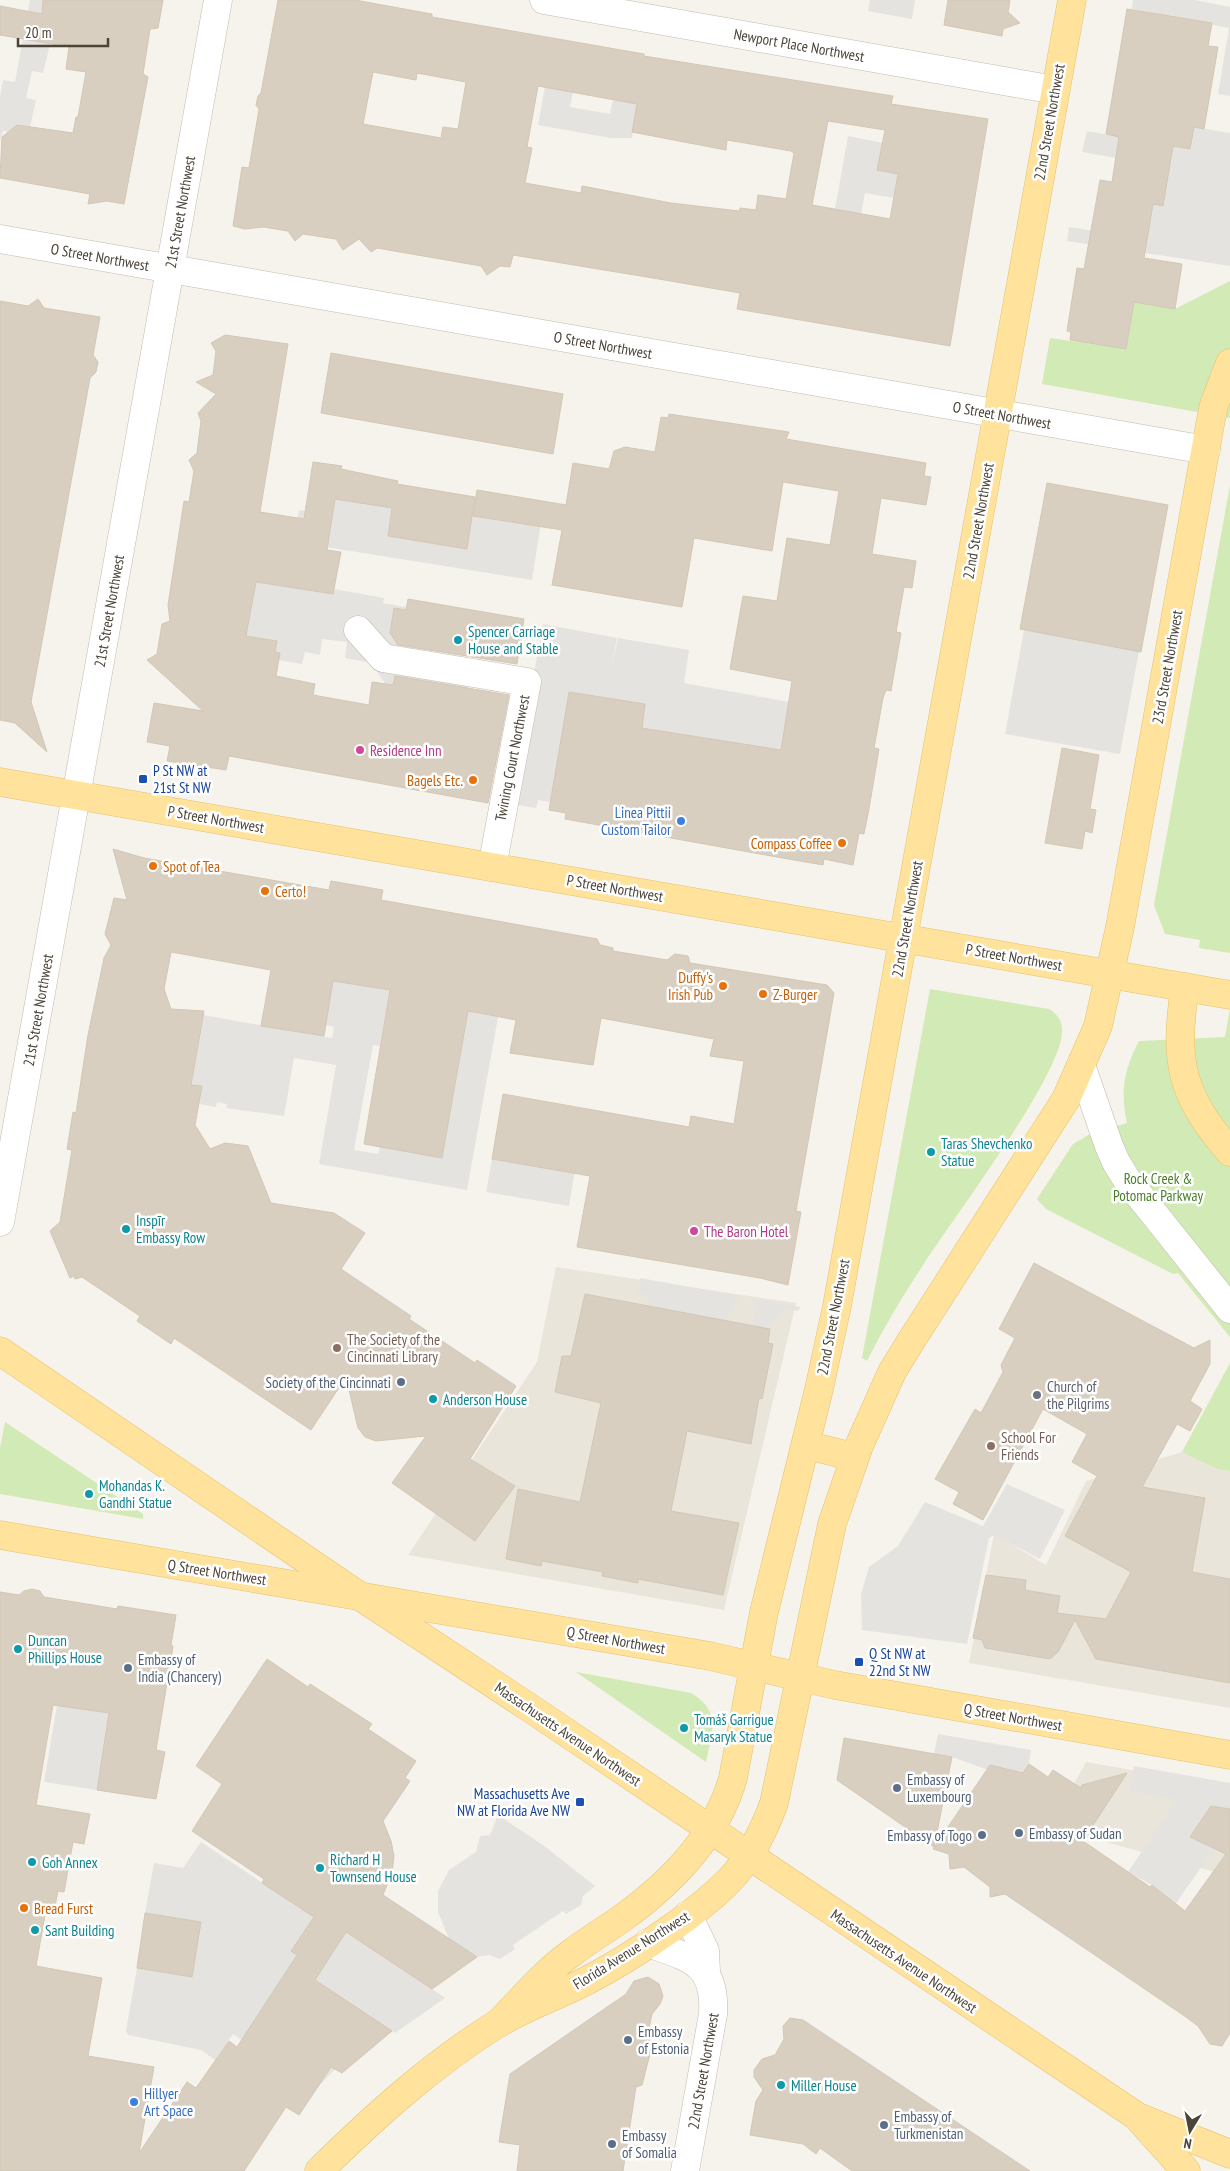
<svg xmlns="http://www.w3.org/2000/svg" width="1230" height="2171" font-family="'PT Sans Narrow',sans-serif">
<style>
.residential{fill:#eae5da}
.green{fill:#d2eab5}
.parking{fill:#e5e3e0}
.building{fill:#d8cfc1;stroke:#d3c7b4;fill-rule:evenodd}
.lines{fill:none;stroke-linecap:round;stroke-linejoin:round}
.minor-casing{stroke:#c2bbae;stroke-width:29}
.major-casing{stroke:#e6c16a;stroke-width:29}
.minor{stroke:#fff;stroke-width:28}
.major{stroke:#ffe39c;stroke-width:28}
.culture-dot{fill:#0f9aa8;stroke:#fff;stroke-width:2}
.hotel-dot{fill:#d1479c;stroke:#fff;stroke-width:2}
.transit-dot{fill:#1a4fb4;stroke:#fff;stroke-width:2}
.food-dot{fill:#e8710a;stroke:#fff;stroke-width:2}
.shop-dot{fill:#3f7fe0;stroke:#fff;stroke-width:2}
.education-dot{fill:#8d6e63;stroke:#fff;stroke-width:2}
.service-dot{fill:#5c6f8a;stroke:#fff;stroke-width:2}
.worship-dot{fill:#6b7280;stroke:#fff;stroke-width:2}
.labels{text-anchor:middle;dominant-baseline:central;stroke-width:5;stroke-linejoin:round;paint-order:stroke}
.street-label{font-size:15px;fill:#4b4439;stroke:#fff}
.culture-label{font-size:15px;fill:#0d838f;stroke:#fff;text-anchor:start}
.hotel-label{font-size:15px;fill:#b23c85;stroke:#fff;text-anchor:start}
.transit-label{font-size:15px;fill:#164399;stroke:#fff;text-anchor:start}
.food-label{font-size:15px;fill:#c56008;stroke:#fff;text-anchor:start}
.shop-label{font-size:15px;fill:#366cbe;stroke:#fff;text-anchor:end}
.park-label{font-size:15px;fill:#4a7f2a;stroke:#fff}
.education-label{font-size:15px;fill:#785e54;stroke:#fff;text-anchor:start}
.service-label{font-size:15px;fill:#4e5e75;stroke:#fff;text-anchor:start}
.worship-label{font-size:15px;fill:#5b616d;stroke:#fff;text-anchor:start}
</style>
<rect width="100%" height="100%" fill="#f6f3ec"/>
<g class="residential">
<path d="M556,1267L796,1303L724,1610L408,1555L537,1362Z"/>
<path d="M1182,1452L1217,1469L1230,1471V1708L969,1663L994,1534L1046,1565L1086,1481Z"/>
<path d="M1086,1762L1230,1787V1876L1051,1827Z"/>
</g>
<g class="green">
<path d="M1230,281V418L1042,384L1050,338L1126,349L1134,302L1175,309Z"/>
<path d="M1230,485V953L1199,948L1200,940L1165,934L1154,905Z"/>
<path d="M930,989L1049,1009C1057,1014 1062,1020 1062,1030C1064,1072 952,1220 925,1262C904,1294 884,1327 867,1361L862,1358Z"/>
<path d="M1230,1008V1337L1178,1273L1173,1274L1046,1209L1037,1199L1073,1144L1090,1134L1127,1123C1120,1092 1124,1069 1139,1041L1225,1037Z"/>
<path d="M1230,1363V1471L1217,1469L1182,1452Z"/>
<path d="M5,1422L143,1514V1519L0,1494V1448Z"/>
<path d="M576,1672L691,1693C722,1711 712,1732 706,1762Z"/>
</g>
<g class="parking">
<path d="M30,0H61L43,73L32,71L26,98L36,100L30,127L17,125L8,132L3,131L0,140V97L3,80L15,82Z"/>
<path d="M870,0H915L912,19L868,11Z"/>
<path d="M1133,0H1195L1230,7V96L1218,94L1229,28L1132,9Z"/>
<path d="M545,87L573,92L570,107L610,114L613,100L637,104L632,138H611L538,125Z"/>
<path d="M1194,127L1230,133V266L1067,241L1069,227L1147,239L1153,204L1163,206L1116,158L1082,152L1087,131L1190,149Z"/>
<path d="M848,136L883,143L899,174L894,198L865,193L861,214L835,209Z"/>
<path d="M335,498L392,508L388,536L467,549L472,516L530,525L544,503L532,580L294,542L299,510L332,515Z"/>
<path d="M255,582L333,594L334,589L384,598L383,603L406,607V610L394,608L390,633L400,648L469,685L465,703L385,684L372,663L345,658L347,642L322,639L320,655L305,652L302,664L279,660L280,653L275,652L277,641L246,636Z"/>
<path d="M543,624L617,638L612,665L618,638L689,650L684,683L789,702L780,755L702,737L675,733L654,734V729L642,728L645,704L551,802L538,800L536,808L511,804Z"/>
<path d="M1024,630L1139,651L1120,754L1005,734Z"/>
<path d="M333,981L390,990L380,1046L373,1045L354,1150L378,1154L380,1147L442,1158L468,1011L498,1017L467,1190L319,1164L336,1065L294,1058L284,1116L226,1108L227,1104L217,1102L216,1107L199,1104L202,1086L186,1084L203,1015L332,1038L334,1027L326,1025Z"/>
<path d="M585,1109L569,1206L486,1192L492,1159L555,1170Z"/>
<path d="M640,1278L740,1296L725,1320L646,1306L648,1296L638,1293Z"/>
<path d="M751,1298L801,1307L797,1311L788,1309L779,1314L766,1328L752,1326L756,1308Z"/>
<path d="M1007,1484L1065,1510L1040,1559L994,1535L989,1538L967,1644L862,1630L861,1594L869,1567L898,1546L925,1502L983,1526Z"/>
<path d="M57,1705L113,1714L105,1742L97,1790L44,1782Z"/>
<path d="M938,1734L1031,1750L1029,1764L1023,1773L998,1767L994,1772L952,1757L934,1754Z"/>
<path d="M1134,1766L1230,1783V1809L1211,1806L1190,1837L1214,1849L1176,1903L1152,1885L1128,1872L1177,1800L1130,1791Z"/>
<path d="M498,1815L543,1845L595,1886L583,1896L581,1905L566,1914L563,1911L513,1945L515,1949L500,1959L489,1955L477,1957L449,1939L438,1912V1891L449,1870L476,1852L480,1836L490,1835Z"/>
<path d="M201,1842L314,1917L291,1950L297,1955L335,2069L315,2090L233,2034L215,2060L201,2050L128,2035L126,2031L137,1968L192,1977L201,1922L145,1913L154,1863L183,1868Z"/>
<path d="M346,1932L432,1989L445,1998L395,2033L350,2004L319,1993L324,1985L315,1980Z"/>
</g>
<g class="building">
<path d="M43,0H163L158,28L150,29L143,74L148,77L124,204L107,201L88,204L90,194L0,178L2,137L17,125L73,133L76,117H78L86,72L66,69L69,47L0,35V6L42,14Z"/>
<path d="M278,0H355L432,14V17L644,54V56L893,96L891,104L988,119L950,346L737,309L740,293L653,278L513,255L510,267L500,266L487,275L481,266L377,248L371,252L359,239L343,250L336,239L303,234L295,241L288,231L264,227L245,229L233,226L242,167L249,168L259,109L256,105L258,96L261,93ZM373,72L416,80L417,73L466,82L458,129L443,127L441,138L363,124ZM538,86L637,104L632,132L726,150L727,140L791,151L794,153L786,199L758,195L756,210L740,208L739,211L671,203L582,186L581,193L525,183L532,148L527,147ZM828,121L885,130L877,170L898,174L890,219L812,205Z"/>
<path d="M948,0H1010L1008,12L1020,23L1003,29L1002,36L944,25Z"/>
<path d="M1127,9L1212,23L1208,46L1218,47L1204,129L1194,127L1190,149L1173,146L1163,206L1153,204L1144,258L1182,264L1175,309L1134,302L1126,349L1070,340L1071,332L1067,331L1077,268L1084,269L1100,180L1112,182L1119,137L1106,134Z"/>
<path d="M38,299L44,308L100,317L93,355L98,362L96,372L90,378L31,702L47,752L15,723L0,720V301L28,306Z"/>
<path d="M225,335L288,344L260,512L304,519L313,462L342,466L341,469L398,481L397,484L475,497L467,549L388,536L392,508L335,499L327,550L341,552L333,594L256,582L246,636L277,641L275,652L280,653L276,676L315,684L313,695L369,705L372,682L393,685L395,676L509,695L488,803L229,756L226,770L167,761L170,746L147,742L154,703L203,711L147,660L157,654L162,624L170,621L168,605L184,501L189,502L194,471L189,460L197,453L201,421L198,413L216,394L196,382L213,375L216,351L211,343Z"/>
<path d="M331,353L563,394L553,454L321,413Z"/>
<path d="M669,414L789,432L786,439L926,463L924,476L931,477L926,505L881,498L872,554L916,561L912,588L904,587L896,632L901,633L891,691L886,690L883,698L874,748L879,749L869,809L864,834L859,833L853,865L824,859L823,865L777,857L565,819L566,813L549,810L569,692L645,704L642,728L781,750L792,681L730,669L743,596L777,601L787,538L830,545L839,491L783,482L772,551L694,538L682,607L552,585L562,530L473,516L477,490L566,505L573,463L609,469L614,451L625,447L655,452L661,417L668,418Z"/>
<path d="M1047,483L1168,505L1141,652L1020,629Z"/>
<path d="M408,599L524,619L517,664L398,645L390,633L394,608L406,610Z"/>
<path d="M1062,748L1099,755L1090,809L1096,810L1092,833L1085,831L1082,849L1045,843Z"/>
<path d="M113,849L144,858L329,890L331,881L383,890L381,900L597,939L600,945L613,948V951L667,960L675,954L688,956L690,963L827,985L834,993L796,1211L801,1212L788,1285L760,1278L577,1247L590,1176L492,1159L503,1094L689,1127L691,1116L734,1124L744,1061L710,1056L714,1039L601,1018L593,1065L510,1053L516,1020L468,1011L442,1158L364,1144L390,990L333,981L324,1036L261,1026L271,970L171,952L164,989L171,1009L204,1011L191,1085L202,1086L195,1125L210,1149L225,1143L248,1146L271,1203L334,1213L365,1233L341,1269L411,1316L409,1319L475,1363L477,1360L516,1386L470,1459L515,1486L475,1541L392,1483L426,1436L376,1441L365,1437L358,1428L346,1377L311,1430L174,1338L171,1344L137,1321L140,1316L82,1277L75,1279L74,1276L70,1278L50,1231L60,1222L72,1150L67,1149L73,1112L76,1113L88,1035L104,958L111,945L105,934L114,898L127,900Z"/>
<path d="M1034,1263L1194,1348L1210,1340V1364L1190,1401L1202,1409L1190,1431L1177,1424L1142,1487L1205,1498L1192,1572L1230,1579V1683L1096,1659L1075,1620L1058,1652L1050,1659L985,1648L982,1640L973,1638L986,1575L1026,1580L1025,1590L1060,1596L1057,1613L1106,1619L1131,1572L1065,1536L1097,1476L1072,1462L1087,1434L1043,1409L983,1520L953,1504L959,1492L935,1479L975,1409L981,1413L1003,1372L1001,1365L1015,1338L999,1329Z"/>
<path d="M585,1294L770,1329L768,1343L773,1344L762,1399L759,1398L751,1444L687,1431L671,1511L739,1523L723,1595L638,1579V1583L602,1576L603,1572L542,1561L541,1566L506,1559L518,1489L580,1502L601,1403L555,1392L562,1356H571Z"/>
<path d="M32,1589L40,1591L44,1597L117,1609L118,1606L176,1615L171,1645L173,1646L156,1750L165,1752L156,1799L97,1790L109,1713L53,1705L36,1805L90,1814L84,1844L73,1842L64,1892L58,1891L55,1906L47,1904L36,1966L102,1978L88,2056L154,2067L139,2153L187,2082L196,2088L229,2041L237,2047L297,1955L291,1951L314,1917L262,1883L264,1879L192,1831L222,1784L196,1766L267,1659L308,1687L310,1684L372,1724L368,1729L416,1761L405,1778L410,1781L383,1821L391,1841L394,1856L392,1872L383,1895L477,1957L432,1989L346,1932L315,1980L392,2031L342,2073L331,2067L299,2115L286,2107L244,2171H0V1592L19,1595L24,1591Z"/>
<path d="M844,1738L952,1757L934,1847L837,1780Z"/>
<path d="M1029,1764L1048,1777L1053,1770L1081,1788L1082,1785L1127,1773L1083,1841L1150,1887L1152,1885L1185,1911L1226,1854L1190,1837L1211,1806L1230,1809V2033L1222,2046L1210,2044L1198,2026L1186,2017L1005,1894L990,1897V1887L964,1867L950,1869L949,1854L933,1849L990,1765L1023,1773Z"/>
<path d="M145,1913L201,1922L192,1977L137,1968Z"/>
<path d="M648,1977L659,1984L663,1996L660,2004L652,2014L648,2033L651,2050L642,2085L636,2087L623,2171H517L520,2145L499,2142L510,2074L626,1994L634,1981Z"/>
<path d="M790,2018L803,2020L1030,2171H852L820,2148L816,2154L803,2144L750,2135L756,2101L763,2090L754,2077V2070L762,2059L775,2055L784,2039L783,2026Z"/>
</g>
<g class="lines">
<defs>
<g id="minor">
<path d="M544,0L1055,90"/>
<path d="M0,239L1206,450"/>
<path d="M358,630L383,658L527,682L492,867"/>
<path d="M1081,1065L1109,1146L1116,1162L1127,1180L1230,1309"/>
<path d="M0,1222L218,0"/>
<path d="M688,1915L705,1951L706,1972"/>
<path d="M648,1943C690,1958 716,1962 713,2014L685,2171"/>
</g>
<g id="major">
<path d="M0,782L1230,995"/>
<path d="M1185,987C1174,1062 1180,1094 1230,1152"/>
<path d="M0,1351L358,1595L530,1708L1138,2117L1230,2154"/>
<path d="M806,1445L854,1457"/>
<path d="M0,1535L710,1656L835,1685L1230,1755"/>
<path d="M499,2023C522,1999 544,1973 570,1954C587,1941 604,1931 621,1919C670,1884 716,1838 733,1778L764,1612L819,1389L837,1306L1072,0"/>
<path d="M1140,2120L1186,2171"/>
<path d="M319,2171C374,2117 431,2065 497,2024C525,2007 557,1996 586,1981C629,1959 705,1909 736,1873C753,1852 765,1828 774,1803L832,1524L859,1446L892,1372L911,1341L1066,1099L1098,1026L1120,927L1211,419L1214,405L1230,363"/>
</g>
</defs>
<use href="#minor" class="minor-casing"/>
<use href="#major" class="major-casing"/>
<use href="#minor" class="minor"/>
<use href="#major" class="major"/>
</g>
<g class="culture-dot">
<circle cx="458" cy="640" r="5"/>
<circle cx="931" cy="1152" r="5"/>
<circle cx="126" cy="1229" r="5"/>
<circle cx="433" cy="1399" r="5"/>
<circle cx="89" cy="1494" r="5"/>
<circle cx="18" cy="1649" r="5"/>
<circle cx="684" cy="1728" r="5"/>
<circle cx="32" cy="1862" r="5"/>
<circle cx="320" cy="1868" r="5"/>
<circle cx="35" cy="1930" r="5"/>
<circle cx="781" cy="2085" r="5"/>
</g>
<g class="hotel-dot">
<circle cx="360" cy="750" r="5"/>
<circle cx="694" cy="1231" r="5"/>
</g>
<g class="transit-dot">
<rect x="138" y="774" width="10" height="10" rx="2.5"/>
<rect x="854" y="1657" width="10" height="10" rx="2.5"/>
<rect x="575" y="1797" width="10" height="10" rx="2.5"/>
</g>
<g class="food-dot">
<circle cx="473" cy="780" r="5"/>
<circle cx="842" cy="843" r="5"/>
<circle cx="153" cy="866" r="5"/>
<circle cx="265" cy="891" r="5"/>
<circle cx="723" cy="986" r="5"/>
<circle cx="763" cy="994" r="5"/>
<circle cx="24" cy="1908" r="5"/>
</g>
<g class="shop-dot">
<circle cx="681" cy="821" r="5"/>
<circle cx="134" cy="2102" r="5"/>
</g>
<g class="education-dot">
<circle cx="337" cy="1348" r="5"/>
<circle cx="991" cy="1446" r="5"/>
</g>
<g class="service-dot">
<circle cx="401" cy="1382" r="5"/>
<circle cx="128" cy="1668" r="5"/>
<circle cx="897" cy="1788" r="5"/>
<circle cx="1019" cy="1833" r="5"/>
<circle cx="982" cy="1835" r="5"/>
<circle cx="628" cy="2040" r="5"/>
<circle cx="884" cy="2125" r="5"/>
<circle cx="612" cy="2144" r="5"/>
</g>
<circle class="worship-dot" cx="1037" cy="1395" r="5"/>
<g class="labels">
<g class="street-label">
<text transform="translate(799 45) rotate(10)">Newport Place Northwest</text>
<text transform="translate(1049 122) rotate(-80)">22nd Street Northwest</text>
<text transform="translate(180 212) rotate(-80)">21st Street Northwest</text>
<text transform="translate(100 257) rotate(10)">O Street Northwest</text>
<text transform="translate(603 345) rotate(10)">O Street Northwest</text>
<text transform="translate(1002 415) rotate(10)">O Street Northwest</text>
<text transform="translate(978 521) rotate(-80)">22nd Street Northwest</text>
<text transform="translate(109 611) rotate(-80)">21st Street Northwest</text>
<text transform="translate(1167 667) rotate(-80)">23rd Street Northwest</text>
<text transform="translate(512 758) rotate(-79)">Twining Court Northwest</text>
<text transform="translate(216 819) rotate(10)">P Street Northwest</text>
<text transform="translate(615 888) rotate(10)">P Street Northwest</text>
<text transform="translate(907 919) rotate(-80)">22nd Street Northwest</text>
<text transform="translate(1014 957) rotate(10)">P Street Northwest</text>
<text transform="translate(38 1010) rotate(-80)">21st Street Northwest</text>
<text transform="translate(833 1317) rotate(-79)">22nd Street Northwest</text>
<text transform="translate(217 1572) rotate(9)">Q Street Northwest</text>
<text transform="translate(616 1640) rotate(10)">Q Street Northwest</text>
<text transform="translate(1013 1717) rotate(10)">Q Street Northwest</text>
<text transform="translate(568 1734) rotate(34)">Massachusetts Avenue Northwest</text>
<text transform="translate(631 1950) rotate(-32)">Florida Avenue Northwest</text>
<text transform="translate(904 1961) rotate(34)">Massachusetts Avenue Northwest</text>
<text transform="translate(703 2071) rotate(-80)">22nd Street Northwest</text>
</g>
<g class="culture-label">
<text x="468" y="631">Spencer Carriage<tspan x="468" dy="17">House and Stable</tspan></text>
<text x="941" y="1143">Taras Shevchenko<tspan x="941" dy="17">Statue</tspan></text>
<text x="136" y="1220">Inspīr<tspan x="136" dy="17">Embassy Row</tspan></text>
<text x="443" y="1399">Anderson House</text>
<text x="99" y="1485">Mohandas K.<tspan x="99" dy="17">Gandhi Statue</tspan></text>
<text x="28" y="1640">Duncan<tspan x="28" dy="17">Phillips House</tspan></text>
<text x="694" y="1719">Tomáš Garrigue<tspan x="694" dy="17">Masaryk Statue</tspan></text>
<text x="330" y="1859">Richard H<tspan x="330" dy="17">Townsend House</tspan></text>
<text x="42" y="1862">Goh Annex</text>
<text x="45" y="1930">Sant Building</text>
<text x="791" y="2085">Miller House</text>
</g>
<g class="hotel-label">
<text x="370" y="750">Residence Inn</text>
<text x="704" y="1231">The Baron Hotel</text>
</g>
<g class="transit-label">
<text x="153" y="770">P St NW at<tspan x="153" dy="17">21st St NW</tspan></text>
<text x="869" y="1653">Q St NW at<tspan x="869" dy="17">22nd St NW</tspan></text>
<text x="570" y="1793" text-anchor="end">Massachusetts Ave<tspan x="570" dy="17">NW at Florida Ave NW</tspan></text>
</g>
<g class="food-label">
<text x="463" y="780" text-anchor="end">Bagels Etc.</text>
<text x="832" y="843" text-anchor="end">Compass Coffee</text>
<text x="163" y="866">Spot of Tea</text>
<text x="275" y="891">Certo!</text>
<text x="713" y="977" text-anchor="end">Duffy's<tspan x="713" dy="17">Irish Pub</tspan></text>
<text x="773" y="994">Z-Burger</text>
<text x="34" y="1908">Bread Furst</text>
</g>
<g class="shop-label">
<text x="671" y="812">Linea Pittii<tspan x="671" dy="17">Custom Tailor</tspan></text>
<text x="144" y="2093" text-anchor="start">Hillyer<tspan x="144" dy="17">Art Space</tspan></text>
</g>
<g class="park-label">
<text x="1158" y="1178">Rock Creek &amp;<tspan x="1158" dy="17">Potomac Parkway</tspan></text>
</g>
<g class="education-label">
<text x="347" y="1339">The Society of the<tspan x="347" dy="17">Cincinnati Library</tspan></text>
<text x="1001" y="1437">School For<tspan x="1001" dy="17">Friends</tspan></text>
</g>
<g class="service-label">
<text x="391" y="1382" text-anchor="end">Society of the Cincinnati</text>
<text x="138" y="1659">Embassy of<tspan x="138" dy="17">India (Chancery)</tspan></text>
<text x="907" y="1779">Embassy of<tspan x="907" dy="17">Luxembourg</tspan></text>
<text x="1029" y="1833">Embassy of Sudan</text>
<text x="972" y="1835" text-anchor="end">Embassy of Togo</text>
<text x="638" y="2031">Embassy<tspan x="638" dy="17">of Estonia</tspan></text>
<text x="894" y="2116">Embassy of<tspan x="894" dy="17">Turkmenistan</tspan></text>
<text x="622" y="2135">Embassy<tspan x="622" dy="17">of Somalia</tspan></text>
</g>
<g class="worship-label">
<text x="1047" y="1386">Church of<tspan x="1047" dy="17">the Pilgrims</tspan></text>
</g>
</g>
<g transform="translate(1190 2131) rotate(190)" stroke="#ffffff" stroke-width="4" paint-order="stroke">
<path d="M0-4L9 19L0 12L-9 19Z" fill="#4b4439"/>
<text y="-8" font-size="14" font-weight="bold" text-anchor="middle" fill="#4b4439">N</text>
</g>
<path d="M18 38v8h90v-8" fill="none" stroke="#4b4439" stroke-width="2.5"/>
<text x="25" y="38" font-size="15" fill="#4b4439" stroke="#ffffff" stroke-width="4" paint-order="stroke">20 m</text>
</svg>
